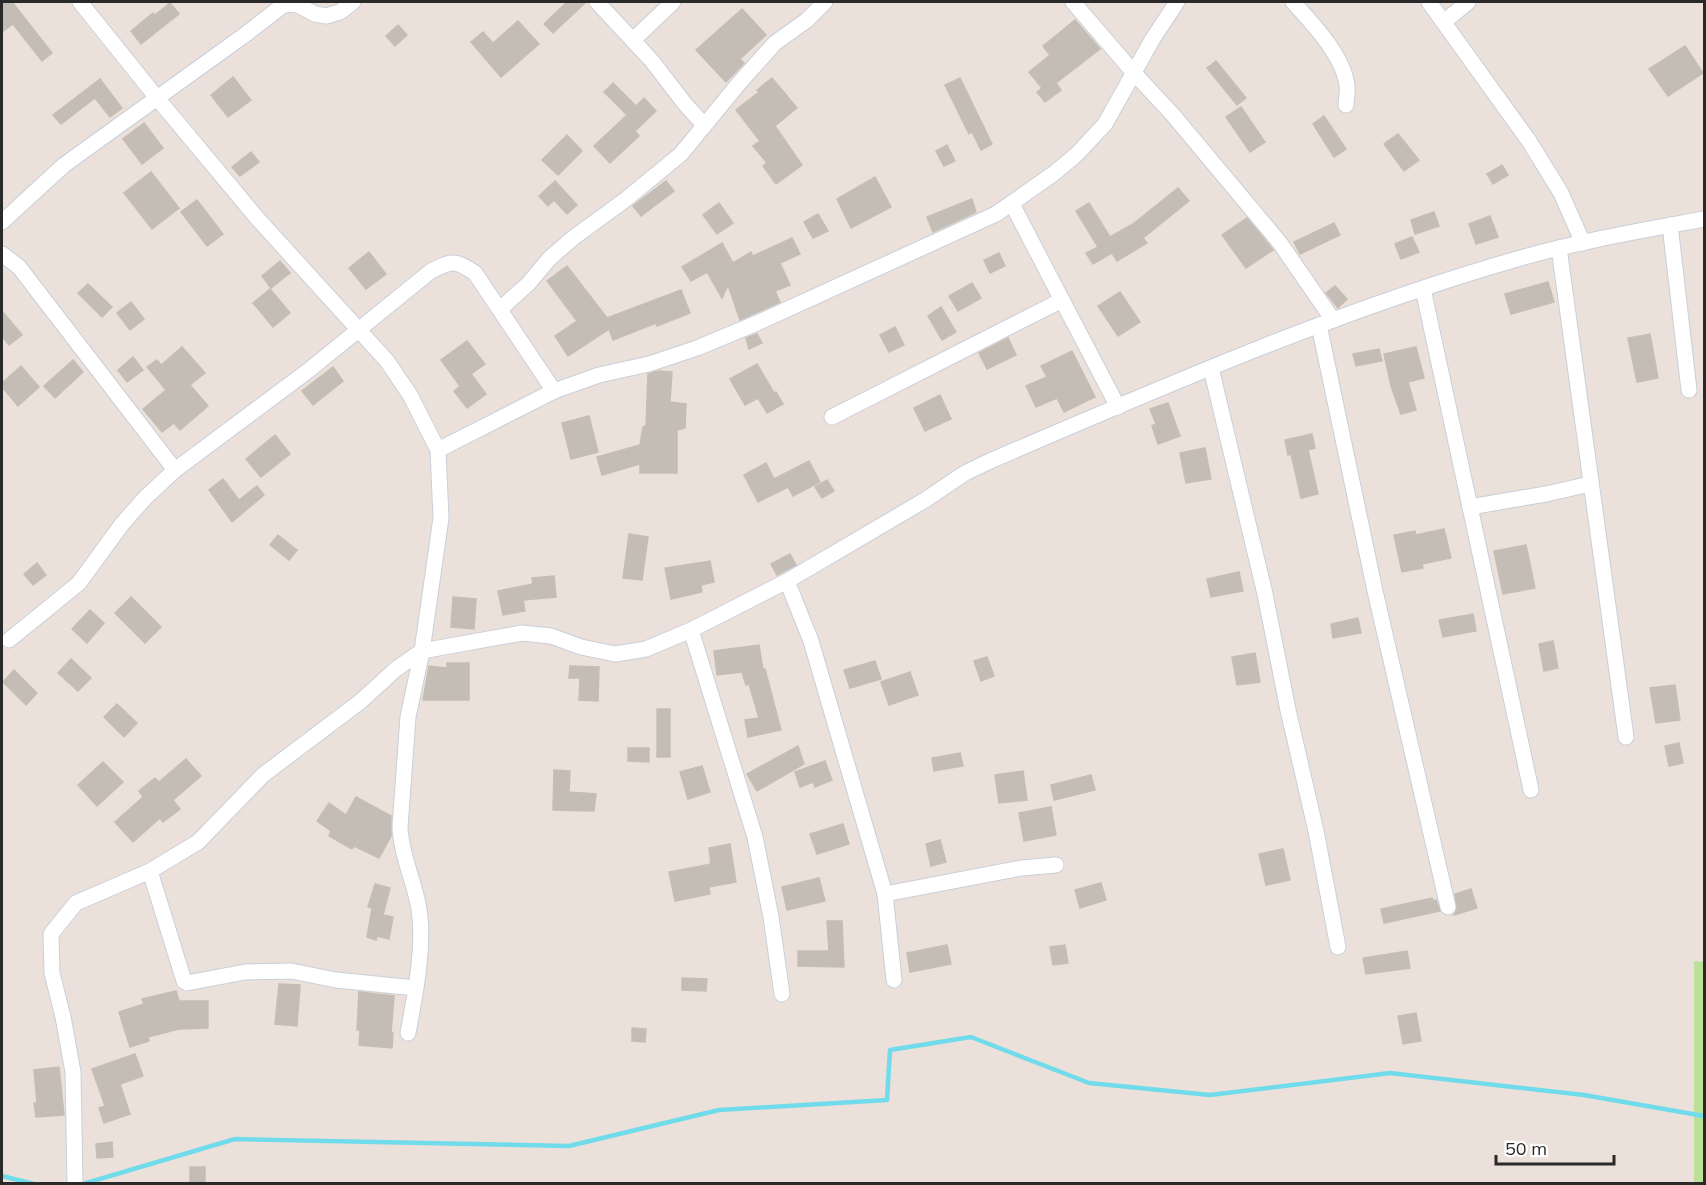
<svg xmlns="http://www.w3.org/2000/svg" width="1706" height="1185" font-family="Mulish,sans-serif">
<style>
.green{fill:#bbe098}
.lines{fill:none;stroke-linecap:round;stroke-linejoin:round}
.stream{stroke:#70dbea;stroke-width:4.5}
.building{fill:#c3bdb6;stroke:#c6bdb4;stroke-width:1.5}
.street-casing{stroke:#c9cfda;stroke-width:17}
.street{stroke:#fff;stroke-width:15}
</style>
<rect width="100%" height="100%" fill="#ebe1da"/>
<path class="green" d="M1694,961L1704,962V1184L1694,1183Z"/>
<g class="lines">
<g class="stream">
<path d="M2,1176L34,1184"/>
<path d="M83,1184L235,1139L569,1146L719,1110L887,1100L890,1050L971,1037L1089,1083L1210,1095L1390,1073L1584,1095L1704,1116"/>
</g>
</g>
<g class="building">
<path d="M2,2H12L52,53L42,61L13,24L2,32Z"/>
<path d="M567,2H586L553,33L544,24Z"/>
<path d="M170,3L179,14L141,44L131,31L153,13L155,15Z"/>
<path d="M742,9L766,35L740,59L744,63L726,82L696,50Z"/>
<path d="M1075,20L1100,49L1056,83L1061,90L1045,102L1037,92L1042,88L1029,72L1050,55L1043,46Z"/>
<path d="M518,21L539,44L501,77L471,42L483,32L493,43Z"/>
<path d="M398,25L407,35L395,46L386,36Z"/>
<path d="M1685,46L1703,73L1668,96L1649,69Z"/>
<path d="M1216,61L1246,98L1237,105L1207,68Z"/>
<path d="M233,77L251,100L228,117L211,95Z"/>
<path d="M772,78L797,108L775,126L802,165L776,184L763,166L767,163L753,146L760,141L736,110L759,92L757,90Z"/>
<path d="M960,78L992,144L981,150L972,132L969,134L945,85Z"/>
<path d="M100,79L122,108L110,117L95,98L61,124L53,115Z"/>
<path d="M613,83L636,106L644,98L656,111L635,131L639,136L610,163L594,146L627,115L604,92Z"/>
<path d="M1241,107L1265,142L1250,152L1226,117Z"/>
<path d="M1324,116L1346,149L1334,157L1313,124Z"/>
<path d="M144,123L163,148L142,164L123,139Z"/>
<path d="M1398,134L1419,160L1404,171L1384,144Z"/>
<path d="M567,135L582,151L558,175L542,160Z"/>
<path d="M947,145L955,161L944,166L936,151Z"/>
<path d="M251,152L259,162L240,176L232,167Z"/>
<path d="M1502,165L1508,175L1493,184L1487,174Z"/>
<path d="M151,172L179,208L152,229L124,193Z"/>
<path d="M875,177L891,207L851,228L837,199Z"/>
<path d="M555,181L577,205L567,214L554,200L548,206L539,196Z"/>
<path d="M666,181L674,191L641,216L633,206Z"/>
<path d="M1178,188L1189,201L1143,238L1147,243L1117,261L1112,253L1093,264L1086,253L1098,247L1076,211L1089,203L1110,237L1133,224Z"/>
<path d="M972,199L976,212L933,232L927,217Z"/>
<path d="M197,200L223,234L207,246L181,212Z"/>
<path d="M719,203L733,223L717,234L703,215Z"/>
<path d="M1434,212L1439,226L1415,234L1411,220Z"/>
<path d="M818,214L828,231L813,238L804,222Z"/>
<path d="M1490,216L1498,237L1476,244L1469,224Z"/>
<path d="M1247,218L1273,250L1246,268L1222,235Z"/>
<path d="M1334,223L1340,235L1300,254L1294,242Z"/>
<path d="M1412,237L1419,252L1401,259L1395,244Z"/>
<path d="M792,238L800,254L780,263L790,285L775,291L780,302L740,320L728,285L722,298L707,272L691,281L682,267L722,243L733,263L751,252L753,256Z"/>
<path d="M369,252L386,274L366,289L349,268Z"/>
<path d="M999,253L1005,266L990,273L984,260Z"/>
<path d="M280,261L290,273L271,288L262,276Z"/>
<path d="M567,266L607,318L681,290L690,313L657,326L656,323L613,340L609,329L568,356L555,336L577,321L547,281Z"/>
<path d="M1548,282L1554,302L1511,314L1505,294Z"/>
<path d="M972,283L981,298L958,311L949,296Z"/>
<path d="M88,284L112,307L102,317L78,293Z"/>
<path d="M1335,286L1347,299L1338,308L1326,293Z"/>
<path d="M270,289L290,313L273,327L253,303Z"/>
<path d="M1120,292L1140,322L1118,336L1098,306Z"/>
<path d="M131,302L144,319L130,330L117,313Z"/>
<path d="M941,307L956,332L942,340L928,316Z"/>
<path d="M2,311L22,335L9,345L2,336Z"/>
<path d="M895,327L904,345L889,352L880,335Z"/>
<path d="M757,334L762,343L749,349L746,338Z"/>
<path d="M1650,334L1658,378L1637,382L1628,338Z"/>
<path d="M1008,338L1016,355L987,369L979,353Z"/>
<path d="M467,341L485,364L471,374L486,394L467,408L454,391L460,386L441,360Z"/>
<path d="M182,347L205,373L190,385L208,406L180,430L174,423L162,432L143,409L166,390L147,367L157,360L161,365Z"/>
<path d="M1416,347L1424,378L1408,382L1416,410L1401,414L1391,386L1384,354Z"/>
<path d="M1379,349L1382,361L1356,366L1353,354Z"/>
<path d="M1072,351L1095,397L1064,412L1057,398L1036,407L1026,386L1047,377L1041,366Z"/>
<path d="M133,357L143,370L127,382L118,370Z"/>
<path d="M73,360L83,372L55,398L44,386Z"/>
<path d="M757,364L774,393L776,392L783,404L767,413L758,398L745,405L730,379Z"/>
<path d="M21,366L39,387L18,406L2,387V383Z"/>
<path d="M333,367L343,381L313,405L302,391Z"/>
<path d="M658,371L672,372L670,402L686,404L685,428L677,430V473H640V464L602,475L597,457L640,445L643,427L646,426L648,374Z"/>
<path d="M940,395L951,419L925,431L914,408Z"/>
<path d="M1168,403L1180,436L1158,444L1152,426L1156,424L1150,409Z"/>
<path d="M589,416L598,452L571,459L562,423Z"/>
<path d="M1312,434L1315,448L1308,450L1318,494L1301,498L1291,454L1288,455L1285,440Z"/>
<path d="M275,435L290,454L261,477L246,459Z"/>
<path d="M1205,448L1211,479L1186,483L1180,453Z"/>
<path d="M809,461L820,482L793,496L788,487L758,502L744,475L766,463L774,479Z"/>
<path d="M223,479L239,500L257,486L264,495L232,522L209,490Z"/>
<path d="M827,480L834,491L822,498L815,487Z"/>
<path d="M1444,529L1451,558L1422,564L1423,568L1402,572L1394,535L1415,531L1416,535Z"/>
<path d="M629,534L648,537L642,580L623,578Z"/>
<path d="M278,535L297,550L289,560L270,545Z"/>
<path d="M1526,545L1535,588L1503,594L1494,551Z"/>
<path d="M790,554L796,565L777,575L771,564Z"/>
<path d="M710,561L714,582L701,585L702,592L671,599L665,568Z"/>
<path d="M37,563L46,575L33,585L24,574Z"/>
<path d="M1239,572L1243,591L1211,597L1207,579Z"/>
<path d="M554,576L556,597L523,600L525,611L503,615L498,591L533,584L532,578Z"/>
<path d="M131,597L161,627L145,643L115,613Z"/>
<path d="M453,597L476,599L474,629L451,627Z"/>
<path d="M90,610L104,623L87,643L72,629Z"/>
<path d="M1473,614L1476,631L1443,637L1439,620Z"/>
<path d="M1358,618L1361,633L1333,638L1331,624Z"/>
<path d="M1553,641L1558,668L1544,671L1539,644Z"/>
<path d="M759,645L763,670L765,669L781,730L748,737L745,720L759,718L749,684L746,685L742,672L717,675L714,651Z"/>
<path d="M1255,653L1260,682L1237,685L1232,657Z"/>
<path d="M987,657L994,676L981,681L974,661Z"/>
<path d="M71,659L91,678L78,691L58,673Z"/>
<path d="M875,661L881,679L850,688L844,670Z"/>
<path d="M447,663H469V700H423L429,666L447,668Z"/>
<path d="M570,666L599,667L598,701L579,700L580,678H569Z"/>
<path d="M14,670L37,693L26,705L3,682Z"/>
<path d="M910,672L918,695L889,705L881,682Z"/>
<path d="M1675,685L1680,720L1656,723L1650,688Z"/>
<path d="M117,704L137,723L124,737L104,717Z"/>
<rect x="657" y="709" width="13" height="48"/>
<path d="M1679,743L1683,763L1669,766L1665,746Z"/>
<path d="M798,746L804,764L757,791L747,774Z"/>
<path d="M628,748H649V762L628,761Z"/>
<path d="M960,753L963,766L934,771L932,758Z"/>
<path d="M186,759L201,776L173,800L180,809L163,822L160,818L133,842L115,822L143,797L139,791L155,778L159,782Z"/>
<path d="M825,761L832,780L815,787L813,782L800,787L795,772Z"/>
<path d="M103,762L123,782L97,806L78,785Z"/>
<path d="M702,766L710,792L688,799L680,772Z"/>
<path d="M554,770L570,771L569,792L596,794L594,811L553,810Z"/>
<path d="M1023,771L1027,800L999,803L995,775Z"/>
<path d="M1091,775L1095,790L1054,800L1051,785Z"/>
<path d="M356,797L391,816V836L379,858L354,846L352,849L329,836L331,831L317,821L329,803L346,815Z"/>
<path d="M1051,807L1056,835L1024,841L1019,813Z"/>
<path d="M843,824L849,844L817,854L810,834Z"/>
<path d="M940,840L946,862L931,866L926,844Z"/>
<path d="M730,844L736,882L709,887L710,894L675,901L669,872L711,864L709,848Z"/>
<path d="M1283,849L1290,880L1266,885L1259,854Z"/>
<path d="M819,878L825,901L787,910L782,887Z"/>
<path d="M1101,883L1106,900L1080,908L1075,890Z"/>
<path d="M375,884L390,888L383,915L393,917L389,939L377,936L376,940L367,937L372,908L368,907Z"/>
<path d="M1471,889L1477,908L1454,915L1457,909L1455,894Z"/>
<path d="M1432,898L1433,901L1436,900L1440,911L1384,923L1381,909Z"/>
<path d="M827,921H842L844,967L798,966V951H829Z"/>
<path d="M947,945L951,964L910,972L907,953Z"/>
<path d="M1065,945L1068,963L1053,965L1050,947Z"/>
<path d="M1407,951L1410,968L1366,974L1363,958Z"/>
<path d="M682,978L707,979L706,991L682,990Z"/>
<path d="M279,984L300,985L297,1026L275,1024Z"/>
<path d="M176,991L179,1001H208V1028L179,1029L148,1037L149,1041L130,1047L119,1012L144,1004L142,999Z"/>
<path d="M359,992L394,996L391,1033H393L392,1048L359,1045L360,1030H357Z"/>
<path d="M1416,1013L1421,1041L1403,1044L1398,1016Z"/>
<path d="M632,1028L646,1029L645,1042L632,1041Z"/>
<path d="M135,1054L143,1076L120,1084L130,1114L104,1123L99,1108L105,1106L92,1069Z"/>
<path d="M59,1067L64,1115L36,1117L34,1103H37L34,1070Z"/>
<path d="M112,1142L113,1157L97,1158L96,1144Z"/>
<rect x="190" y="1167" width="15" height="17"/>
</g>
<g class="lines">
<defs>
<g id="street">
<path d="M80,2L157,98L257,218L387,361L410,395L438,450L441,518L422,651L408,717L400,827C401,854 413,878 418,904C426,942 415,995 408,1033"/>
<path d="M597,2L652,61L685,104L704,125"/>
<path d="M1073,2L1134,73L1173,115L1280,243L1333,320"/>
<path d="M1293,2C1312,23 1344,56 1347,86C1348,92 1346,99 1346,105"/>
<path d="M1429,2L1529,141L1561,193L1583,243"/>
<path d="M1445,21L1468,2"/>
<path d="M633,40L673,2"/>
<path d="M2,222L64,165L246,34L282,6L289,4L298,5L315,14L326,16L340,12L353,2"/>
<path d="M1670,225L1689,390"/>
<path d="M1559,248L1626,737"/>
<path d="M2,254L19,267L175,470"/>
<path d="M1423,289L1531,790"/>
<path d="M1062,300L1118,407"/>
<path d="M500,309L528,284L550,258L573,238L625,200L681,154L740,82L775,43L807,20L825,2"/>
<path d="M1319,325L1375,591L1448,907"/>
<path d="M1211,368L1265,594L1288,710L1316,831L1338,947"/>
<path d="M832,417L1062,300L1012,204"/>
<path d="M438,450L554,391L599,375L649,364L697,348L757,323L996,214L1053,174L1076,155L1105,124L1152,40L1177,2"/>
<path d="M1470,507L1546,494L1590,484"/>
<path d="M787,581L811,641L885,894L894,980"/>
<path d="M691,630L755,837L771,917L782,994"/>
<path d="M9,640L79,583L122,524L145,498L175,470L309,370L431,271C453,260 455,260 475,273L554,391"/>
<path d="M150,871L184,981L187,983L245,972L291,971L336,980L416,988"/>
<path d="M885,894L1021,868L1056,865"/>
<path d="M75,1184L73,1072L63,1017L52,973L51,934L76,903L150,871L198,842L263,775L361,701L396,669L422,651L522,633L551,636L581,647L615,654L646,649L691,630L787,581L925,500L965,473L990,461C1160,388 1331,313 1510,261C1574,242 1639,231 1704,219"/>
</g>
</defs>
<use href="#street" class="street-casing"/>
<use href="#street" class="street"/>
</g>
<rect width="1706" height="1185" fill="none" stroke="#292929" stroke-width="6"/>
<path d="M1496 1155v9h118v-9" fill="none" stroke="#292929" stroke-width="3"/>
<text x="1505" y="1155" font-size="18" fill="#292929" stroke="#ffffff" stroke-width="4.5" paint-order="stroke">50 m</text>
</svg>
